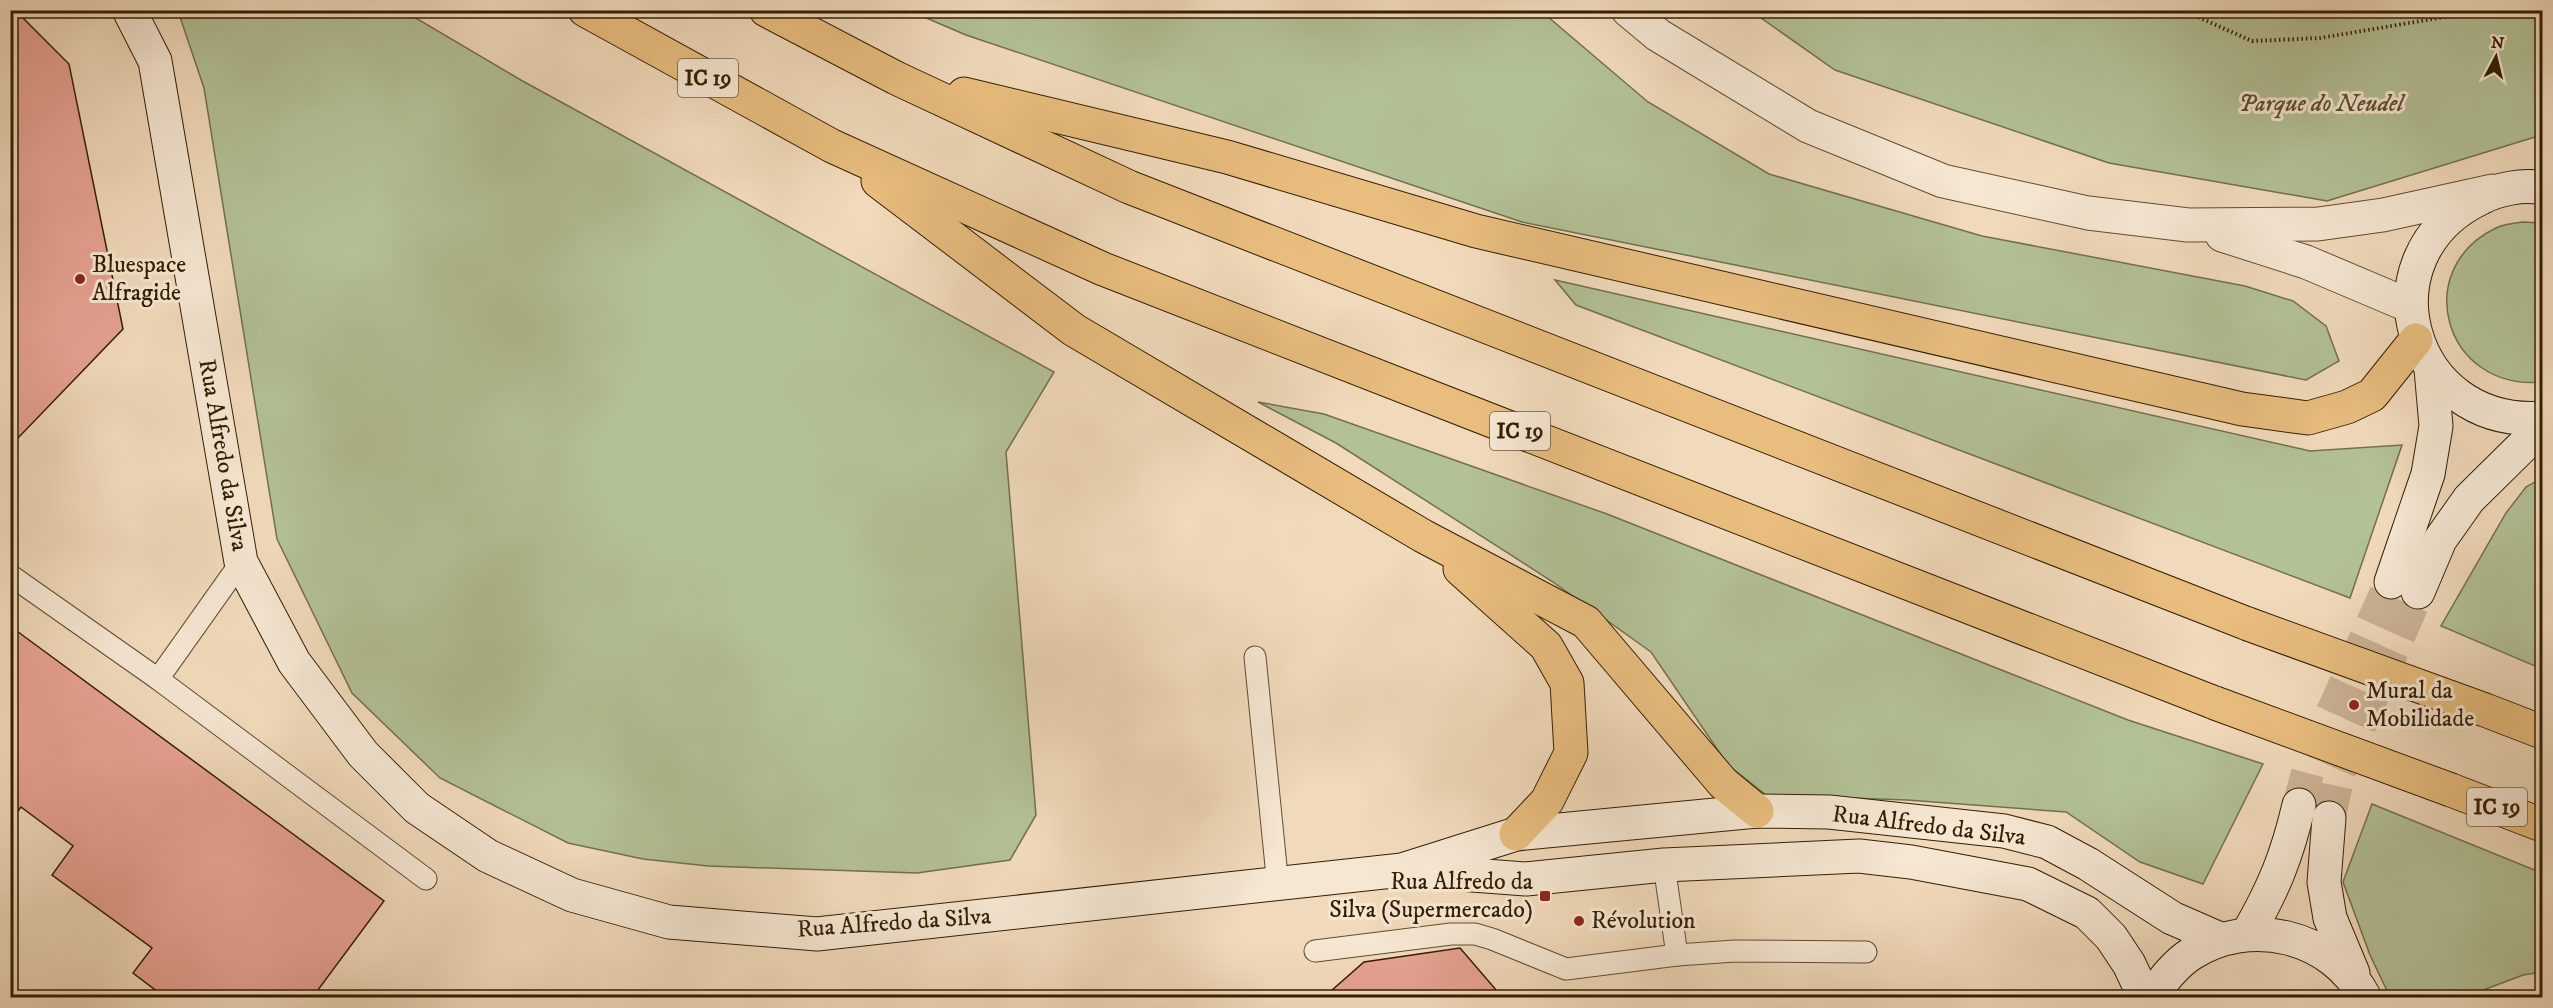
<svg xmlns="http://www.w3.org/2000/svg" width="2553" height="1008" font-family="'IM FELL DW Pica',serif">
<style>
.green{fill:#b3c196;stroke:#73704b;stroke-width:1.5}
.building{fill:#e7a292;stroke:#331e00;stroke-width:1.5}
.lines{fill:none;stroke-linecap:round;stroke-linejoin:round}
.secondary-tunnel{stroke:#cbb496;stroke-width:33;stroke-dasharray:33 16;stroke-linecap:butt}
.lane-casing{stroke:#624d2f;stroke-width:23}
.street-casing{stroke:#624d2f;stroke-width:35}
.secondary-casing{stroke:#331e00;stroke-width:35}
.highway-casing{stroke:#331e00;stroke-width:35}
.path{stroke:#331e00;stroke-width:4;stroke-dasharray:1.5 3;stroke-linecap:butt}
.lane{stroke:#f6e7d3;stroke-width:21}
.street{stroke:#f6e7d3;stroke-width:33}
.secondary{stroke:#f6e7d3;stroke-width:33}
.highway{stroke:#e8bd7e;stroke-width:33}
.highway-bridge-casing{stroke:#331e00;stroke-width:35;stroke-linecap:butt}
.highway-bridge{stroke:#e8bd7e;stroke-width:33}
.poi-dot{fill:#8f2418;stroke:#f6e7d3;stroke-width:2}
.labels{text-anchor:middle;dominant-baseline:central;stroke-width:6;stroke-linejoin:round;paint-order:stroke}
.shield{fill:#f6e7d3;stroke:#6e5a3f;stroke-width:1.5}
.shield-label{font-size:22px;font-weight:bold;fill:#331e00}
.park-label{font-size:24px;font-style:italic;fill:#594f2d;stroke:#f6e7d3}
.poi-label{font-size:24px;fill:#331e00;stroke:#f6e7d3;text-anchor:start}
.street-label{font-size:24px;fill:#331e00;stroke:#f6e7d3}
</style>
<rect width="100%" height="100%" fill="#f1dabb"/>
<filter id="stains"><feTurbulence type="fractalNoise" baseFrequency=".00333" numOctaves="4"/><feColorMatrix values="0 0 0 0 .2 0 0 0 0 .09 0 0 0 0 .02 0 0 0 .5 -.17"/></filter>
<radialGradient id="worn" r=".72"><stop offset=".6" stop-color="#630" stop-opacity="0"/><stop offset="1" stop-color="#630" stop-opacity=".3"/></radialGradient>
<g class="green">
<path d="M178,11H404L519,79L1054,372L1006,452L1036,815L1010,860L917,873L708,866L643,859L568,843L440,778L352,693L277,539L204,88Z"/>
<path d="M910,11H1541L1648,102L1769,174L1982,236L2245,286L2293,301L2326,326L2339,361L2306,380L1522,222L966,35Z"/>
<path d="M1751,11H2542V139L2535,137L2327,201L2109,163L1835,70Z"/>
<path d="M2523,222L2542,223V382C2444,391 2410,269 2496,228C2504,224 2515,223 2523,222Z"/>
<path d="M1555,280L2310,451L2402,445L2350,598L1576,305Z"/>
<path d="M1258,402L1324,414L1607,514L2128,720L2263,764L2203,884L2140,862L2066,812L1907,800L1766,795L1728,765L1651,652L1553,582L1336,443Z"/>
<path d="M2542,478V669L2441,626L2506,513L2526,487Z"/>
<path d="M2372,804L2542,873V972L2523,975L2465,997H2390L2370,955L2343,882Z"/>
</g>
<g class="building">
<path d="M10,10H15L69,64L123,329L17,439L10,433Z"/>
<path d="M10,626L384,901L312,998H166L133,973L152,948L52,875L73,846L21,807L10,822Z"/>
<path d="M1460,948L1503,998H1323L1364,962Z"/>
</g>
<g class="lines">
<g class="secondary-tunnel">
<path d="M2299,805L2311,760L2391,582"/>
<path d="M2329,818L2339,772L2418,592"/>
</g>
<defs>
<g id="lane">
<path d="M10,575L158,679L426,879"/>
<path d="M1255,657L1278,886"/>
<path d="M158,679L241,562"/>
<path d="M1664,865L1677,955"/>
<path d="M1315,951L1451,934H1475L1492,939L1566,969L1677,955L1735,951L1866,952"/>
</g>
<g id="street">
<path d="M1628,10L1658,35L1808,126L1943,181L2088,213L2188,225L2318,224L2383,215L2492,191"/>
<path d="M2222,235L2306,262L2410,306"/>
</g>
<g id="secondary">
<path d="M129,10L155,61L241,562L294,662L363,754L417,808L488,856L572,895L669,922L817,934L1402,870L1516,834L1757,811L1829,812L2004,831L2047,842L2088,864L2172,918L2220,939"/>
<path d="M2542,188C2523,184 2498,189 2481,198C2359,256 2409,428 2542,418"/>
<path d="M2391,582L2428,474L2436,426L2431,369"/>
<path d="M2418,592L2440,540L2469,499L2542,427"/>
<path d="M2329,818L2324,882L2330,918L2353,973"/>
<path d="M1419,871L1526,879L1664,865L1859,856L1911,862L2028,884L2087,913L2111,937L2129,964L2145,998"/>
<path d="M2248,933C2274,888 2287,856 2299,805"/>
<path d="M2151,998C2162,981 2174,965 2191,954C2250,916 2332,935 2365,998"/>
</g>
<g id="highway">
<path d="M585,10L832,146L1103,269L2215,703"/>
<path d="M766,10L896,78L1129,187L2248,624"/>
<path d="M964,94L1227,157L1476,231L2242,409L2308,418L2347,407L2372,395L2416,340"/>
<path d="M878,181L1074,330L1423,536L1586,622L1723,783L1757,811"/>
<path d="M1460,569L1546,646L1567,683L1571,753L1547,801L1516,834"/>
<path d="M2485,710L2542,732"/>
<path d="M2451,790L2542,825"/>
</g>
</defs>
<use href="#lane" class="lane-casing"/>
<use href="#street" class="street-casing"/>
<use href="#secondary" class="secondary-casing"/>
<use href="#highway" class="highway-casing"/>
<path class="path" d="M2182,10L2252,41L2320,38L2486,10"/>
<use href="#lane" class="lane"/>
<use href="#street" class="street"/>
<use href="#secondary" class="secondary"/>
<use href="#highway" class="highway"/>
<defs>
<g id="highway-bridge">
<path d="M2248,624L2485,710"/>
<path d="M2215,703L2451,790"/>
</g>
</defs>
<use href="#highway-bridge" class="highway-bridge-casing"/>
<use href="#highway-bridge" class="highway-bridge"/>
</g>
<g class="poi-dot">
<circle cx="80" cy="279" r="6"/>
<circle cx="2354" cy="705" r="6"/>
<rect x="1539" y="890" width="12" height="12" rx="3"/>
<circle cx="1579" cy="921" r="6"/>
</g>
<g class="labels">
<g class="shield">
<rect x="678" y="59" width="60" height="38" rx="4.5"/>
<rect x="1490" y="412" width="60" height="38" rx="4.5"/>
<rect x="2467" y="788" width="60" height="38" rx="4.5"/>
</g>
<g class="shield-label">
<text x="708" y="78">IC 19</text>
<text x="1520" y="431">IC 19</text>
<text x="2497" y="807">IC 19</text>
</g>
<g class="park-label">
<text x="2321" y="104">Parque do Neudel</text>
</g>
<g class="poi-label">
<text x="92" y="265">Bluespace<tspan x="92" dy="28">Alfragide</tspan></text>
<text x="2366" y="691">Mural da<tspan x="2366" dy="28">Mobilidade</tspan></text>
<text x="1533" y="882" text-anchor="end">Rua Alfredo da<tspan x="1533" dy="28">Silva (Supermercado)</tspan></text>
<text x="1591" y="921">Révolution</text>
</g>
<g class="street-label">
<text transform="translate(223 455) rotate(80)">Rua Alfredo da Silva</text>
<text transform="translate(1929 826) rotate(7)">Rua Alfredo da Silva</text>
<text transform="translate(894 923) rotate(-4)">Rua Alfredo da Silva</text>
</g>
</g>
<rect width="2553" height="1008" fill="none" stroke="#f1dabb" stroke-width="36"/>
<rect x="12" y="12" width="2529" height="984" fill="none" stroke="#331e00" stroke-width="3"/>
<rect x="18" y="18" width="2517" height="972" fill="none" stroke="#331e00" stroke-width="1.5"/>
<g transform="translate(2496 57) rotate(7)" stroke="#f6e7d3" stroke-width="4.5" paint-order="stroke">
<path d="M0-4.5L10 22L0 15L-10 22Z" fill="#331e00"/>
<text y="-9" font-size="16" font-weight="bold" text-anchor="middle" fill="#331e00">N</text>
</g>
<rect width="100%" height="100%" filter="url(#stains)"/>
<rect width="100%" height="100%" fill="url(#worn)"/>
</svg>
